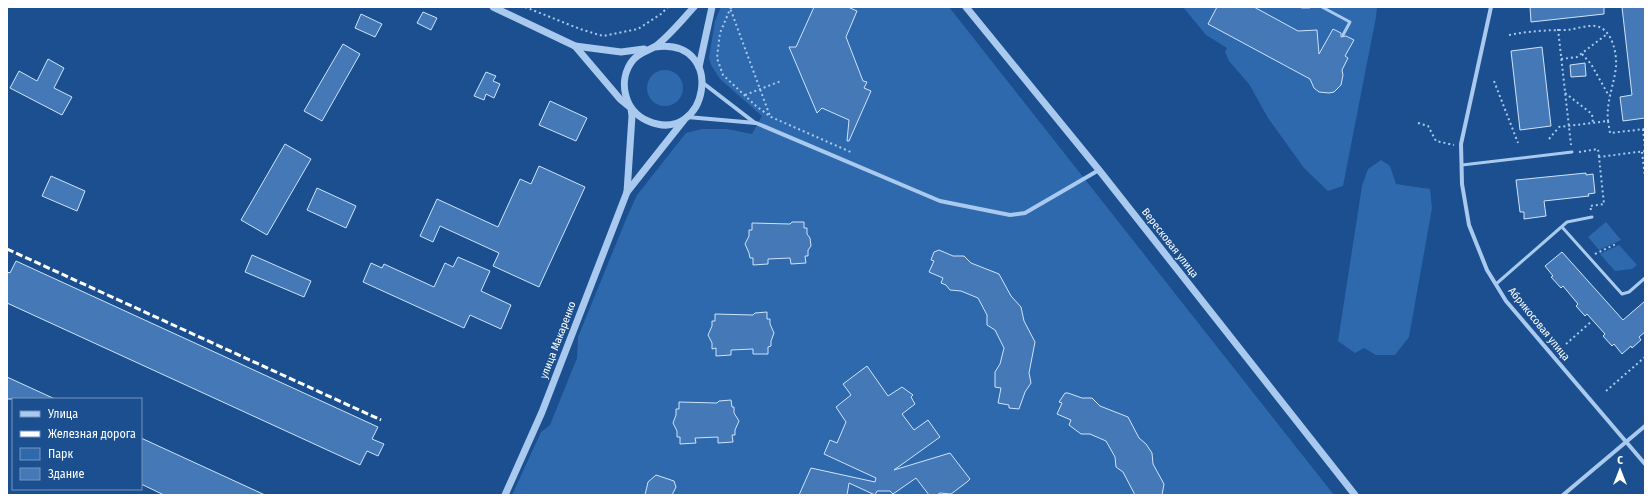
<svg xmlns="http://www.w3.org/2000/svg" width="1652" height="502" font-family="'Fira Sans Condensed',sans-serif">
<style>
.green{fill:#2e69ad}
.building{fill:#4478b7;stroke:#cfe3fa}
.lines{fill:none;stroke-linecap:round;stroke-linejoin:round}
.path{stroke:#a9c9ee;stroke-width:2;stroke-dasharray:2 3;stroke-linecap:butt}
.service{stroke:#a9c9ee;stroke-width:3}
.minor{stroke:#a9c9ee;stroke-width:4}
.tertiary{stroke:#a9c9ee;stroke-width:7}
.rail{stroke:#fff;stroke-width:3;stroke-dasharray:7 3;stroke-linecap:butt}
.labels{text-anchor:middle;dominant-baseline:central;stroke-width:3;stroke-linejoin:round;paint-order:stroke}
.street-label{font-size:11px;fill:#fff;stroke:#1b4f8f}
</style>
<rect width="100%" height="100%" fill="#1b4f8f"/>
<g class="green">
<path d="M721,7H949L1334,495H512L541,432L550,425L577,358L578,337L627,217L637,195L686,133L702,129H727L752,134L762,116L720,79L711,65L709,58L715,21Z"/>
<path d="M1183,7H1377L1376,17L1343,186L1328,191L1304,168L1268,118L1249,84L1229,61L1225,52L1227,48L1206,35Z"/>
<circle cx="665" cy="88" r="18"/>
<path d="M1381,160L1390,166L1396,184L1430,189L1432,208L1409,337L1395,355H1376L1364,348L1355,353L1338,341L1362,186L1368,169Z"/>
<path d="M1606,222L1621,240L1599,250L1588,237Z"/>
<path d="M1619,245L1637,265L1632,269L1615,271L1600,254Z"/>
</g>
<g class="building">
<path d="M814,7H848L857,11L846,37L863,81L867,82L864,88L871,91L849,141H847L849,120L822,108L817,113L789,47H796Z"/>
<path d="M1217,7H1254L1298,31L1317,30L1319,54L1333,29L1341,33V37L1346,36L1354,40L1345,56L1348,58L1342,70L1343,75L1341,85L1334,92L1329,93L1319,92L1314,88L1310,79L1208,24Z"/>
<path d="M1530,7H1604V14L1531,22Z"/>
<path d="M1622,7H1645V118L1623,121L1620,97L1632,95Z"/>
<path d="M423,12L437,18L431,30L417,23Z"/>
<path d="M361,14L382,24L375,37L355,28Z"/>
<path d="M343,44L360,54L322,121L304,111Z"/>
<path d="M1542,47L1551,126L1520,130L1511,51Z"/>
<path d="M48,59L64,68L54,88L72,97L62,115L10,88L19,71L37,81Z"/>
<path d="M1585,63L1586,76L1571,77L1570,65Z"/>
<path d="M486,72L496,76L493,81L500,84L494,98L486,94L484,100L474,96Z"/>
<path d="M550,101L587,118L576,141L539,125Z"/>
<path d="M285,144L311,159L267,235L241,220Z"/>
<path d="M539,166L585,187L539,287L493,266L499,253L440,226L433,242L420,236L437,199L498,227L520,179L531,184Z"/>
<path d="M1586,173V175L1593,174L1595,193L1588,194L1589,196L1544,201L1546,216L1524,219V212H1520L1516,180Z"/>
<path d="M51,176L85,191L77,211L42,196Z"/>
<path d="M317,188L356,206L346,228L307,210Z"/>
<path d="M792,222H804V228H807V234L810,238L811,246L808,250V256H805L806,263L791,264L790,258L768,259V264L753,265V258H750L749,253L745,244L749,236V230H752V223L790,224Z"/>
<path d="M939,250L953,256H964L971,263L999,274L1011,296L1021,307L1024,321L1035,342L1029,373L1031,383L1025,392L1019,409L1009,408V405L998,403L1001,388L995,387V372L1000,364L1004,348L995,330L987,325V315L978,298L961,291L950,290L946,285L941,283L943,278L929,272L934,261L931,260L934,252Z"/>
<path d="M1562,252L1623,320L1645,301V332L1639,337L1641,340L1632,348L1631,346L1622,354L1614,344L1612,346L1603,336L1605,334L1587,314L1585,316L1576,306L1578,304L1563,286L1561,288L1551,277L1553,276L1545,266Z"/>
<path d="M252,255L311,281L304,297L245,272Z"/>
<path d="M458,257L490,271L481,291L511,305L501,329L470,315L464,328L363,282L371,263L382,268L384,264L434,287L445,263L453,267Z"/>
<path d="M16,261L378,427L372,439L384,444L378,456L367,451L360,465L7,303V272L10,273Z"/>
<path d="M767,312V319H770V324L774,333L771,341V346L768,347V354H753V349L731,350V355L716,356V348L712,349V343L708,335L712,326V321H715V314L753,315L755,313Z"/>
<path d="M867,366L888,396L902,387L913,395L911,397L915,404L902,414L914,430L928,420L940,437L894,470L950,453L970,479L967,482L951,494L940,493L937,495H929L916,478L893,494L890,491H877L875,495L849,483L847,495H799L811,468L875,482L876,478L824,454L830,440L837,443L846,422L836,407L851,395L843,384Z"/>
<path d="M7,377L55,399H7Z"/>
<path d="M1065,393H1068L1082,398H1092L1100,406L1128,417L1139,438L1146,444L1152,453L1153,464L1164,484L1162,495H1135L1123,472L1116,467L1115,457L1106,441L1090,434H1081L1069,425L1071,420L1057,414L1062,403L1059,402Z"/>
<path d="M731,400L732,407H734V413L739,421L735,430V435H732L733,442L718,443V437L695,438L696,443L680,444V437H677V431L673,423L676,415V409H679V402L717,403L719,401Z"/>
<path d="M141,438L265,495H164L141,484Z"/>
<path d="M656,475L674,481L676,487L672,495H645L648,482Z"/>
</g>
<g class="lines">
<g class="path">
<path d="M525,7L580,29L603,36L638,29L661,14L668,7"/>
<path d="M731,7L720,33L717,58L723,75L756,106L771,117L853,153"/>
<path d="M733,7L730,8L770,116"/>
<path d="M1558,29L1571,145"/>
<path d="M1509,35C1529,31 1548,30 1567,30C1576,29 1586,25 1595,26C1612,28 1617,53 1616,67C1614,85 1606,102 1608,121"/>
<path d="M1582,54L1591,64L1609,96"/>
<path d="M1561,59L1577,57L1607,34"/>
<path d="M1494,81L1518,143"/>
<path d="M1565,93L1592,114L1593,123"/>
<path d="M745,95L781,81"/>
<path d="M1418,123L1428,126L1436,141L1454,145"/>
<path d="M1643,129L1645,148"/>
<path d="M1549,139L1559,127L1608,121L1610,133L1645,129"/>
<path d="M1579,152L1598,149L1599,157"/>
<path d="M1642,152L1645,177"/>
<path d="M1591,210L1590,206L1604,204L1599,157L1645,151"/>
<path d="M1595,254L1616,244"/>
<path d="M1566,344L1592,321"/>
<path d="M1606,391L1645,357"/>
</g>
<g class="service">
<path d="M1302,7H1309"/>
<path d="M1322,7L1350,22L1343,35"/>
<path d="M1462,165L1572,152"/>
<path d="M1562,227L1622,294L1629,292L1645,278"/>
<path d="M1496,284L1567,222L1592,217"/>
</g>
<g class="minor">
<path d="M1491,7L1461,144L1462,184L1469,225L1487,270L1506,301L1645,464"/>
<path d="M703,83L755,123"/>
<path d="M687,117L756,123L940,201L1010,215L1025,213L1099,170"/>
<path d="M1563,495L1645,426"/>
</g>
<g class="tertiary">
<path d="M493,7L575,46L620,99L631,108L632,116L627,192L542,412L505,495"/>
<path d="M966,7L1099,170L1355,495"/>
<path d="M575,46L621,52L644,49"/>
<path d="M655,47C728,37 708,147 648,121C624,111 617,80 633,60C640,52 648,51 656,46C670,35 682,20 694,7"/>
<path d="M699,67L712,7"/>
<path d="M627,192L684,120"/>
</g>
<path class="rail" d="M7,249L381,420"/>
</g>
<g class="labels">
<g class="street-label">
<text transform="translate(1170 243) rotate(52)">Вересковая улица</text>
<text transform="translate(1539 324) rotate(51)">Абрикосовая улица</text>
<text transform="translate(558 340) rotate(-69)">улица Макаренко</text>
</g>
</g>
<rect width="1652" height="502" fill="none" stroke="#ffffff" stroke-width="16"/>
<rect x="12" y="398" width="130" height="92" fill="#1b4f8f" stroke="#7695bc"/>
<rect x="20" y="411" width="20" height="6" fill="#a9c9ee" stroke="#7695bc"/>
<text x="48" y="418" font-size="12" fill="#ffffff">Улица</text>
<rect x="20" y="431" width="20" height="6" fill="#ffffff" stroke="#7695bc"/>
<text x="48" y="438" font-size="12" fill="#ffffff">Железная дорога</text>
<rect x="20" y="448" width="20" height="12" fill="#2e69ad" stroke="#7695bc"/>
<text x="48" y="458" font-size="12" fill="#ffffff">Парк</text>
<rect x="20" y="468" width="20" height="12" fill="#4478b7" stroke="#7695bc"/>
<text x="48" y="478" font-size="12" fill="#ffffff">Здание</text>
<g transform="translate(1620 470)" stroke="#1b4f8f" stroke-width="3" paint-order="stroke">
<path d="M0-3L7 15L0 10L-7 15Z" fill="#ffffff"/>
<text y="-6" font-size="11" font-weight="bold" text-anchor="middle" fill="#ffffff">С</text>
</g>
</svg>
